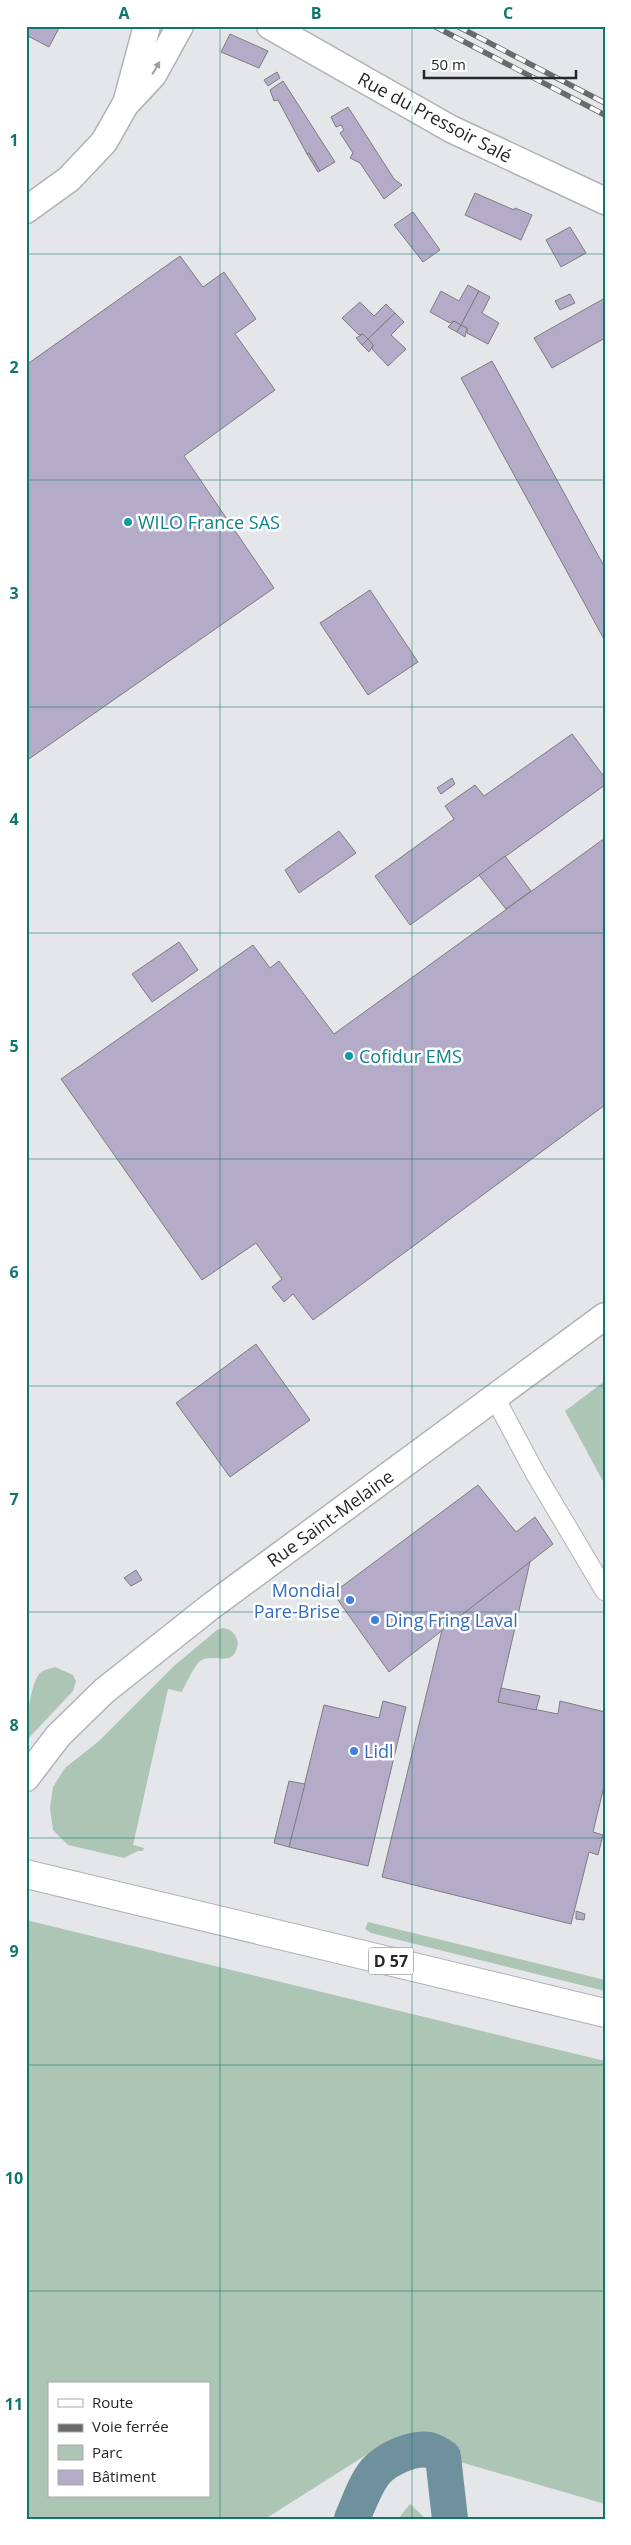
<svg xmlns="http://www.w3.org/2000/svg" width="631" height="2545" font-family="'Open Sans',sans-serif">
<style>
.green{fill:#acc5b4;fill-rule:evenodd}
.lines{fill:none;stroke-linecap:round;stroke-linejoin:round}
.river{stroke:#6f919e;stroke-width:36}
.building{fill:#b3abc8;stroke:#7e7e80}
.street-casing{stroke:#b0b2b5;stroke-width:21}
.secondary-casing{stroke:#b0b2b5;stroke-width:29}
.primary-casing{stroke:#b0b2b5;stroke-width:30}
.street{stroke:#fff;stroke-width:19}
.secondary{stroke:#fff;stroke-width:26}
.primary{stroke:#fff;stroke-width:28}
.rail-casing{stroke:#696a6c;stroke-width:5.5}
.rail{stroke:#fff;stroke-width:4;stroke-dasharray:11;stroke-linecap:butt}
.oneway{fill:#9d9e9e}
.grid{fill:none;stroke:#0f766e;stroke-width:1;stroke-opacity:0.55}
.culture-dot{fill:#0f9aa8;stroke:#fff;stroke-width:2}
.shop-dot{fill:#3f7fe0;stroke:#fff;stroke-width:2}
.labels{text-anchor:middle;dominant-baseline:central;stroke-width:5;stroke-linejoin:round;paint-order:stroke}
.shield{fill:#fff;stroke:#676868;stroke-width:1}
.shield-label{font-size:16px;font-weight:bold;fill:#262728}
.street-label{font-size:18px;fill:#262728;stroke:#fff}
.culture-label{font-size:18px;fill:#0d838f;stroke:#fff;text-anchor:start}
.shop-label{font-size:18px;fill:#366cbe;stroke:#fff;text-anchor:start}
.neatline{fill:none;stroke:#0f766e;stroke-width:2}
.grid-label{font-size:16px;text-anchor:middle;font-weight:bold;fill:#0f766e}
</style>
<rect width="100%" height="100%" fill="#e4e6e9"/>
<g class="green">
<path d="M605,1381V1485L565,1411Z"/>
<path d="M223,1628C229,1629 233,1631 236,1637C238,1640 238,1644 237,1648C231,1668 213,1652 200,1661C195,1665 185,1685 182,1692L168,1689L133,1845L144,1848L143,1851H138L124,1858L68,1845L53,1830L50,1808L53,1787L65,1768L99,1741L174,1666L217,1630Z"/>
<path d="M55,1667L73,1675L76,1681L73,1691L26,1741C26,1726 30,1683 40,1673C45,1669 50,1669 55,1667Z"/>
<path d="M26,1920L605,2061V2504L388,2441L265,2519H26ZM49,2384H209V2496H49Z"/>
<path d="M368,1922L605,1980V1991L371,1933L365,1929Z"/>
<path d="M410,2504L426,2519H398Z"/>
</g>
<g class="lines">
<path class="river" d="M352,2519C359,2503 365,2484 376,2471C387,2459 413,2447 429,2450C434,2451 439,2455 443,2457L450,2519"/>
</g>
<g class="building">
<path d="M26,26H60L49,47L26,35Z"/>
<path d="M230,34L268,51L259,68L221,52Z"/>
<path d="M277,72L280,78L268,86L264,80Z"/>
<path d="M283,81L335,162L320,171L309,153L307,154L278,100L274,101L270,90Z"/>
<path d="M348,107L394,179L402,185L384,199L360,163L350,158L353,153L340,133L344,130L341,125L336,127L331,117Z"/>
<path d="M309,153L320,171L318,172L307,154Z"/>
<path d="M475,193L514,210L515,208L532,215L521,240L465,215Z"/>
<path d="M413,212L440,250L423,262L394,225Z"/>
<path d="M570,227L586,253L561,267L546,240Z"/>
<path d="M180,256L203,287L224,272L256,319L235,334L275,390L184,456L274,588L26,761V365Z"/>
<path d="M468,285L479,291L461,325L454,321L450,323L430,312L441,291L459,301Z"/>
<path d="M479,291L490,297L482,313L499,323L488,344L467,333V328L461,325Z"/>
<path d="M570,294L575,303L560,310L555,301Z"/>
<path d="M605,298V338L552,368L534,338Z"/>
<path d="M360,302L374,316L386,304L395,313L368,339L363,334L359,335L342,318Z"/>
<path d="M395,313L404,322L391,335L406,349L388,366L372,349L373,345L368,339Z"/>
<path d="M454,321L461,325L457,332L448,327Z"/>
<path d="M461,325L467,328L465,337L457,332Z"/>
<path d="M363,334L368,339L362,345L356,338Z"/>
<path d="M368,339L373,345L369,352L362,345Z"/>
<path d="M492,361L605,568V641L461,378Z"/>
<path d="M370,590L418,662L368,695L320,623Z"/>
<path d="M572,734L605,778V785L410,925L375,876L454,819L445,806L475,785L484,796Z"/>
<path d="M452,778L455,784L441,794L437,788Z"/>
<path d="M339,831L356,853L299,893L285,870Z"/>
<path d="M605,838V1105L313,1320L293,1294L284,1302L272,1287L282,1279L256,1243L202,1280L61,1079L253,945L270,968L279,961L334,1034Z"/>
<path d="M505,856L531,891L506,909L479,875Z"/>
<path d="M179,942L198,970L152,1002L132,974Z"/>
<path d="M256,1344L310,1420L230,1477L176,1403Z"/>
<path d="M478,1485L516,1532L535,1517L553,1544L389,1672L333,1593Z"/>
<path d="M530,1562L498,1702L558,1714L560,1701L605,1712V1782L593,1832L603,1835L598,1855L589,1852L571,1924L382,1877L442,1630Z"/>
<path d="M136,1570L142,1580L131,1586L124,1578Z"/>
<path d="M501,1688L540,1696L536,1710L498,1702Z"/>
<path d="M383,1701L406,1707L368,1866L289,1847L324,1705L379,1718Z"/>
<path d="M289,1781L305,1784L289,1847L274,1843Z"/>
<path d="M576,1911L585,1914L584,1920L576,1919Z"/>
</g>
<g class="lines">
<defs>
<path id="street" d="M495,1398L535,1473L605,1591"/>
<g id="secondary">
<path d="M270,26L451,129L605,201"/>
<path d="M127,100L147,26"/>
<path d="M26,210L69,179L104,142L125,105L153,75L180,26"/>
<path d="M26,1778L58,1736L104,1691L210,1607L605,1316"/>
</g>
<path id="primary" d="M26,1874L605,2013"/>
</defs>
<use href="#street" class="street-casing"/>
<use href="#secondary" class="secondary-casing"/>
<use href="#primary" class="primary-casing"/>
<use href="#street" class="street"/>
<use href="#secondary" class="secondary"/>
<use href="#primary" class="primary"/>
<defs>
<g id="rail">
<path d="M434,26L605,115"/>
<path d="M457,26L605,103"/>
</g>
</defs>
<use href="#rail" class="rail-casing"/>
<use href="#rail" class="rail"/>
</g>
<defs><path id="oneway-solid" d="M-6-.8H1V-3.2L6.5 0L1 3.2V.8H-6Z" transform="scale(1.25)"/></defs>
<use class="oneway" href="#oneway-solid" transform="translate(156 68) rotate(-59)"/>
<path class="grid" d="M220,26V2519M412,26V2519M26,254H605M26,480H605M26,707H605M26,933H605M26,1159H605M26,1386H605M26,1612H605M26,1838H605M26,2065H605M26,2291H605"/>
<g class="culture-dot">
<circle cx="128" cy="522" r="5"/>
<circle cx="349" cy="1056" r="5"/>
</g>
<g class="shop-dot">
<circle cx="350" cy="1600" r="5"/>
<circle cx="375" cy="1620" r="5"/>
<circle cx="354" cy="1751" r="5"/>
</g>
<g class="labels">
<rect class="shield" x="368.5" y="1947.5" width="45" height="27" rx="4"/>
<g class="shield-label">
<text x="391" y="1961">D 57</text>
</g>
<g class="street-label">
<text transform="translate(435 117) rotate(28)">Rue du Pressoir Salé</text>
<text transform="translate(330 1518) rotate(-36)">Rue Saint-Melaine</text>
</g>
<g class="culture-label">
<text x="138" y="522">WILO France SAS</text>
<text x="359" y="1056">Cofidur EMS</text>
</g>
<g class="shop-label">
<text x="340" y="1590" text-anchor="end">Mondial<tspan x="340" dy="21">Pare-Brise</tspan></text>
<text x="385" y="1620">Ding Fring Laval</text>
<text x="364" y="1751">Lidl</text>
</g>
</g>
<rect width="631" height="2545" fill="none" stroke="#ffffff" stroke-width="55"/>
<rect x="48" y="2382" width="162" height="115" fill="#ffffff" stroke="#a8a9a9"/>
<rect x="58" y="2399" width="25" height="8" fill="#ffffff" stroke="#a8a9a9"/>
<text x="92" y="2408" font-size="15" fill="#262728">Route</text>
<rect x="58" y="2424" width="25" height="8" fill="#696a6c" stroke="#a8a9a9"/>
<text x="92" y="2432" font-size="15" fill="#262728">Voie ferrée</text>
<rect x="58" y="2445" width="25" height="15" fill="#acc5b4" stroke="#a8a9a9"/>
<text x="92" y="2458" font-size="15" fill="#262728">Parc</text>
<rect x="58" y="2470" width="25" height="15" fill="#b3abc8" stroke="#a8a9a9"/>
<text x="92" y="2482" font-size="15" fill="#262728">Bâtiment</text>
<path d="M424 70v8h152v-8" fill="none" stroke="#262728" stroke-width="2.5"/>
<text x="431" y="70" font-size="15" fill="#262728" stroke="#ffffff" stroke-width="4" paint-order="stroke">50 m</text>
<rect x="28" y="28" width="576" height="2490" class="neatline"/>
<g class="grid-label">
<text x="124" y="19">A</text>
<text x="316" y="19">B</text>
<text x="508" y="19">C</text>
<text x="14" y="146">1</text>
<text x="14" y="373">2</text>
<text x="14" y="599">3</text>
<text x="14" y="825">4</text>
<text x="14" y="1052">5</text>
<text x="14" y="1278">6</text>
<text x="14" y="1505">7</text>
<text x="14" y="1731">8</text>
<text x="14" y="1957">9</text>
<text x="14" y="2184">10</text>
<text x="14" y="2410">11</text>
</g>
</svg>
